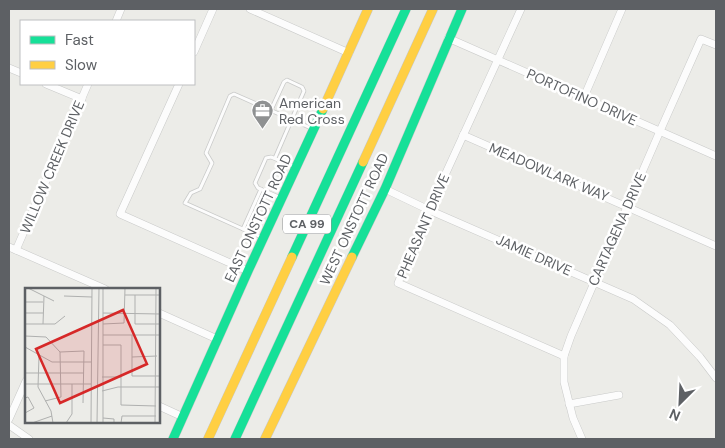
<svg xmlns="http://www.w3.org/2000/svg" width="725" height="448" font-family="'DM Sans',sans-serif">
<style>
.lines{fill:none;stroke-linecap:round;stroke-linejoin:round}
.lane-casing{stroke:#c9cac9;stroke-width:4.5}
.street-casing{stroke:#c9cac9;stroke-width:8}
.fast-casing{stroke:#c7c8c8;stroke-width:10}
.slow-casing{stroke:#c7c8c8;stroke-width:10}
.lane{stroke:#fcfcfc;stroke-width:3}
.street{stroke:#fcfcfc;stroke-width:7}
.fast{stroke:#16e098;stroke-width:9}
.slow{stroke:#ffcf43;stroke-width:9}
.labels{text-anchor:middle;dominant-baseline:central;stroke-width:5;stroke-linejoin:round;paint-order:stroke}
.shield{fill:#fff;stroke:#8e9092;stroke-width:1}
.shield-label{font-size:12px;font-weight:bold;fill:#5d6064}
.street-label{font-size:14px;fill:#5d6064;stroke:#fff}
.poi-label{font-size:14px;fill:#5d6064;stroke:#fff;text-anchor:start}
.inset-road{fill:none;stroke:#afb0af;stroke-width:1}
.view{fill:#d62828;fill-opacity:0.15;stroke:#d62828;stroke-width:2.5}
.inset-edge{fill:none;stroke:#5d6064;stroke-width:2.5}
</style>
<rect width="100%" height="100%" fill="#ecece8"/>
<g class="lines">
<defs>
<g id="lane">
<path d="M271,110L284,82L287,80L302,87L304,91L275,158"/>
<path d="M281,198L258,188L255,183L266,158L271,157L295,167"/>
<path d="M243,229L261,189"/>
<path d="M263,238L185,203L191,193L200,189L212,163L206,153L230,96L234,94L313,129"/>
</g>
<g id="street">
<path d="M250,9L349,53"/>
<path d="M521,9L429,210L398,283L564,356"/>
<path d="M116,21L121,9"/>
<path d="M448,38L716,156"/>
<path d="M194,52L213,9"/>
<path d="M9,68L21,73"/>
<path d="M46,84L82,99"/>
<path d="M179,84L120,214L248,271"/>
<path d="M584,97L622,9"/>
<path d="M463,135L716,246"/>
<path d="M385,189L429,210L633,299L670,325L700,357L716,378"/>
<path d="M9,247L105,289"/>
<path d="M16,250L88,84"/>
<path d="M159,313L217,339"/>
<path d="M569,404L619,395"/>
<path d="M159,406L183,417"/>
<path d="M9,419L26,381"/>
<path d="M9,425L29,439"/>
<path d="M582,439L573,418L564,382V356L571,336L660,131L701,39L716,45"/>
</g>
<g id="fast">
<path d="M292,257L406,9"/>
<path d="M352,257L385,189L462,9"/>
<path d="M173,439L248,271L323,109"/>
<path d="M235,439L363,162"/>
</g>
<g id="slow">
<path d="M323,109L368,9"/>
<path d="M363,162L433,9"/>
<path d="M208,439L292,257"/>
<path d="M265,439L352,257"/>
</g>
</defs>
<use href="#lane" class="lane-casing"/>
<use href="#street" class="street-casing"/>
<use href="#fast" class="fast-casing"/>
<use href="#slow" class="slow-casing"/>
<use href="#lane" class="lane"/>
<use href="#street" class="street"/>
<use href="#fast" class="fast"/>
<use href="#slow" class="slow"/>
</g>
<defs>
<symbol id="office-pin" viewBox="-11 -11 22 30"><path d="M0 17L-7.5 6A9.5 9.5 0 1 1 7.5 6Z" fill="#8f9192" stroke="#fff"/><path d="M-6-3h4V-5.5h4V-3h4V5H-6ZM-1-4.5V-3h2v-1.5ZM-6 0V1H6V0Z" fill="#fff"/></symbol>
</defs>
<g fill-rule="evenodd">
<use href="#office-pin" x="250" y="98" width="25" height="34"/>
</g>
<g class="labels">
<rect class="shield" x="283" y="214.5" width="48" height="19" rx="4"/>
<g class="shield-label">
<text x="307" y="224">CA 99</text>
</g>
<g class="street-label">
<text transform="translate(582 97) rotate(24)">PORTOFINO DRIVE</text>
<text transform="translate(52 167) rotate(-67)">WILLOW CREEK DRIVE</text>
<text transform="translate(549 172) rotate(23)">MEADOWLARK WAY</text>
<text transform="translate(258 218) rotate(-65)">EAST ONSTOTT ROAD</text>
<text transform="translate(354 219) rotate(-65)">WEST ONSTOTT ROAD</text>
<text transform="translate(423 226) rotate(-67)">PHEASANT DRIVE</text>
<text transform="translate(617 229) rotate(-66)">CARTAGENA DRIVE</text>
<text transform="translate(534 255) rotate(24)">JAMIE DRIVE</text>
</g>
<g class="poi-label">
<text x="279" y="103">American<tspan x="279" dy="16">Red Cross</tspan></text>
</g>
</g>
<g transform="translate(25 288)">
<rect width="135" height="135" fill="#ecece8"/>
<path class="inset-road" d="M3,0L29,13M100,7H135M110,7V36H135M39,8L67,9M0,14H18M0,25H18M78,25L135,26M0,36H30L40,28M18,36L19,8M78,36L99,35L100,0M78,47H135M107,47V88H135M0,48L21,49L35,64L36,109L20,113M78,57H96V117L131,118M0,59L27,74H66M35,64L59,63L58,115M14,68L13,99L26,123L28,135M107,69L132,68M0,85H59M77,89H96M0,96H66M77,103L93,99H135M0,110L3,109L9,120L0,125M78,130L89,131V135M7,135L27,128M41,135L47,126V96M66,135L67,0M72,135L74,0M78,135V0M96,135L97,128H131M130,135L131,1"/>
<path class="view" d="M98,22L122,76L35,115L11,61Z"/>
<rect width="135" height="135" class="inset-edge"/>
</g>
<rect width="725" height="448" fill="none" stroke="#5d6064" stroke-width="20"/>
<rect x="20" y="20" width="175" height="65" fill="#ffffff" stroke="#bebfc1"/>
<rect x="30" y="36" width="25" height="8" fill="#16e098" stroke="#bebfc1"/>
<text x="65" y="45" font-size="15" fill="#5d6064">Fast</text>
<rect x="30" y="61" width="25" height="8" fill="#ffcf43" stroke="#bebfc1"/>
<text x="65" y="70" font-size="15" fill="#5d6064">Slow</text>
<g transform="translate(680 403) rotate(204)" stroke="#ffffff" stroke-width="4" paint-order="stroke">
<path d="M0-4L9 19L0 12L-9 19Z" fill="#5d6064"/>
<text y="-8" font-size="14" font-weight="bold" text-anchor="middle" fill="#5d6064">N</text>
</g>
</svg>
